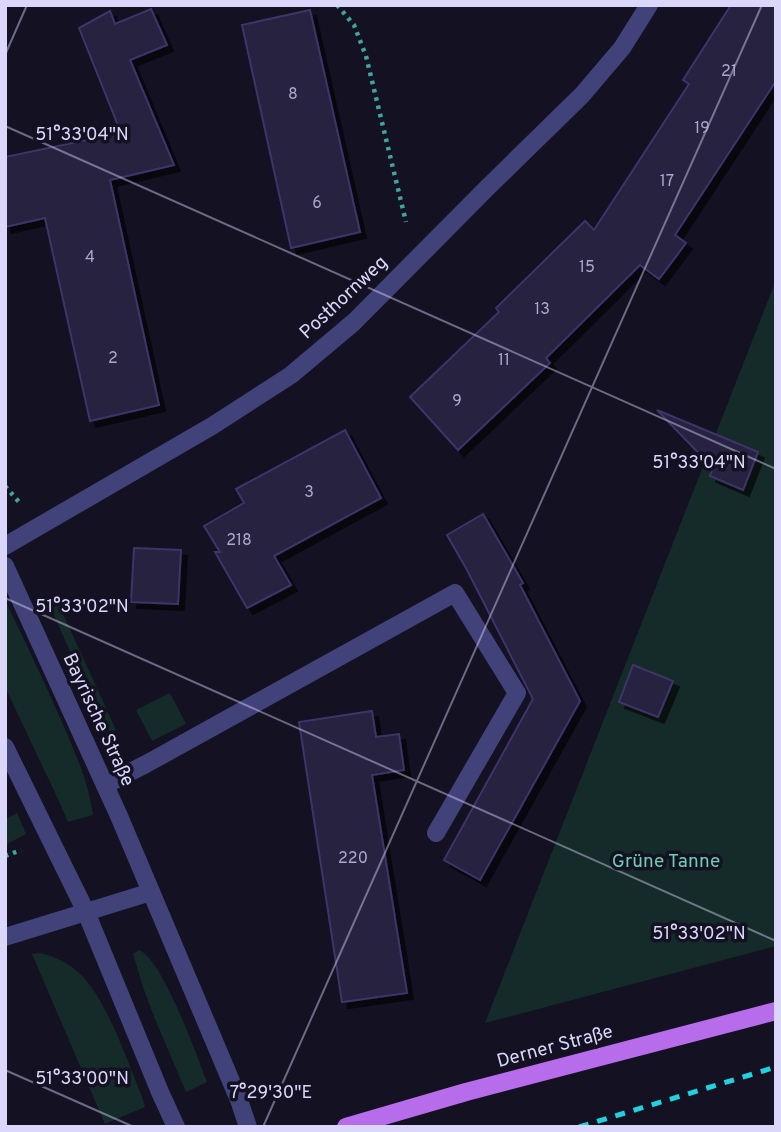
<svg xmlns="http://www.w3.org/2000/svg" width="781" height="1132" font-family="Overpass,sans-serif">
<style>
.green{fill:#152b29}
.building{fill:#252040;stroke:#3d3569;stroke-width:2;filter:url(#shadow)}
.lines{fill:none;stroke-linecap:round;stroke-linejoin:round}
.path{stroke:#3fa69c;stroke-width:4.5;stroke-dasharray:3.5 5;stroke-linecap:butt}
.minor{stroke:#42427a;stroke-width:18}
.major{stroke:#b76deb;stroke-width:18}
.rail{stroke:#1fd2de;stroke-width:5;stroke-dasharray:10 9;stroke-linecap:butt}
.ticks{fill:none;stroke:#dad7fa;stroke-width:2;stroke-opacity:0.45}
.labels{text-anchor:middle;dominant-baseline:central;stroke-width:7;stroke-linejoin:round;paint-order:stroke}
.number-label{font-size:16px;fill:#ada9cc}
.street-label{font-size:19px;fill:#dad7fa;stroke:#131122}
.park-label{font-size:19px;fill:#6dd0b4;stroke:#131122}
.ticks-label{font-size:18px;text-anchor:middle;fill:#dad7fa;stroke:#131122;stroke-width:7;stroke-linejoin:round;paint-order:stroke}
</style>
<defs>
<filter id="shadow"><feDropShadow dx="6" dy="6" stdDeviation="0" flood-color="#0009"/></filter>
</defs>
<rect width="100%" height="100%" fill="#131122"/>
<g class="green">
<path d="M776,280V946L485,1023Z"/>
<path d="M5,600C23,637 41,675 58,713C72,746 88,778 93,815L68,822L58,799L5,687Z"/>
<path d="M59,605L116,730L106,734L51,608Z"/>
<path d="M170,693L186,724L152,741L136,710Z"/>
<path d="M17,813L26,834L5,845V819Z"/>
<path d="M139,950C163,960 197,1056 207,1082L186,1092L155,1019L144,990L133,954Z"/>
<path d="M39,953C54,956 67,962 78,972C105,995 128,1062 142,1097L145,1107L105,1124L32,954Z"/>
</g>
<g class="building">
<path d="M731,5H776V81L675,235L686,243L659,279L640,265L546,358L550,363L458,450L410,397L499,312L496,308L585,221L594,230L689,84L683,80Z"/>
<path d="M151,9L167,45L130,60L174,165L110,180L159,405L90,421L45,218L5,227V157L121,133L79,28L110,11L115,24Z"/>
<path d="M310,10L360,232L291,248L242,25Z"/>
<path d="M657,410L758,452L743,490L710,476L713,468Z"/>
<path d="M345,430L381,498L274,556L291,585L247,608L215,552H220L204,526L244,503L236,489Z"/>
<path d="M483,514L523,583L520,585L580,701L480,880L444,860L533,699L467,570L447,535Z"/>
<path d="M134,548L181,550L178,604L131,602Z"/>
<path d="M633,665L673,681L658,717L619,702Z"/>
<path d="M372,711L376,737L399,734L404,770L372,775L407,993L342,1002L299,722Z"/>
</g>
<g class="lines">
<g class="path">
<path d="M337,5L354,25L366,56L406,222"/>
<path d="M5,486L19,502"/>
<path d="M5,856L21,850"/>
</g>
<g class="minor">
<path d="M5,546L212,426L291,375L354,322L486,189L582,95L622,48L649,5"/>
<path d="M5,566L119,816L239,1100L248,1127"/>
<path d="M5,747L86,912L160,1092L176,1127"/>
<path d="M105,785L146,764L455,593L517,693L436,833"/>
<path d="M5,937L151,892"/>
</g>
<path class="major" d="M346,1127L466,1092L776,1011"/>
<path class="rail" d="M579,1127L776,1067"/>
</g>
<path class="ticks" d="M5,55L27,5M5,126L776,469M5,598L776,941M5,1070L134,1127M263,1127L762,5"/>
<g class="labels">
<g class="number-label">
<text x="729" y="72">21</text>
<text x="293" y="95">8</text>
<text x="702" y="129">19</text>
<text x="667" y="182">17</text>
<text x="317" y="204">6</text>
<text x="90" y="258">4</text>
<text x="587" y="268">15</text>
<text x="542" y="310">13</text>
<text x="113" y="359">2</text>
<text x="504" y="361">11</text>
<text x="457" y="402">9</text>
<text x="309" y="493">3</text>
<text x="239" y="541">218</text>
<text x="353" y="859">220</text>
</g>
<g class="street-label">
<text transform="translate(344 298) rotate(-43)">Posthornweg</text>
<text transform="translate(98 720) rotate(65)">Bayrische Straße</text>
<text transform="translate(555 1047) rotate(-15)">Derner Straße</text>
</g>
<g class="park-label">
<text x="666" y="862">Grüne Tanne</text>
</g>
</g>
<g class="ticks-label">
<text x="82" y="140">51°33'04"N</text>
<text x="699" y="468">51°33'04"N</text>
<text x="82" y="612">51°33'02"N</text>
<text x="699" y="939">51°33'02"N</text>
<text x="82" y="1084">51°33'00"N</text>
<text x="271" y="1098">7°29'30"E</text>
</g>
<rect width="781" height="1132" fill="none" stroke="#dad7fa" stroke-width="14"/>
</svg>
